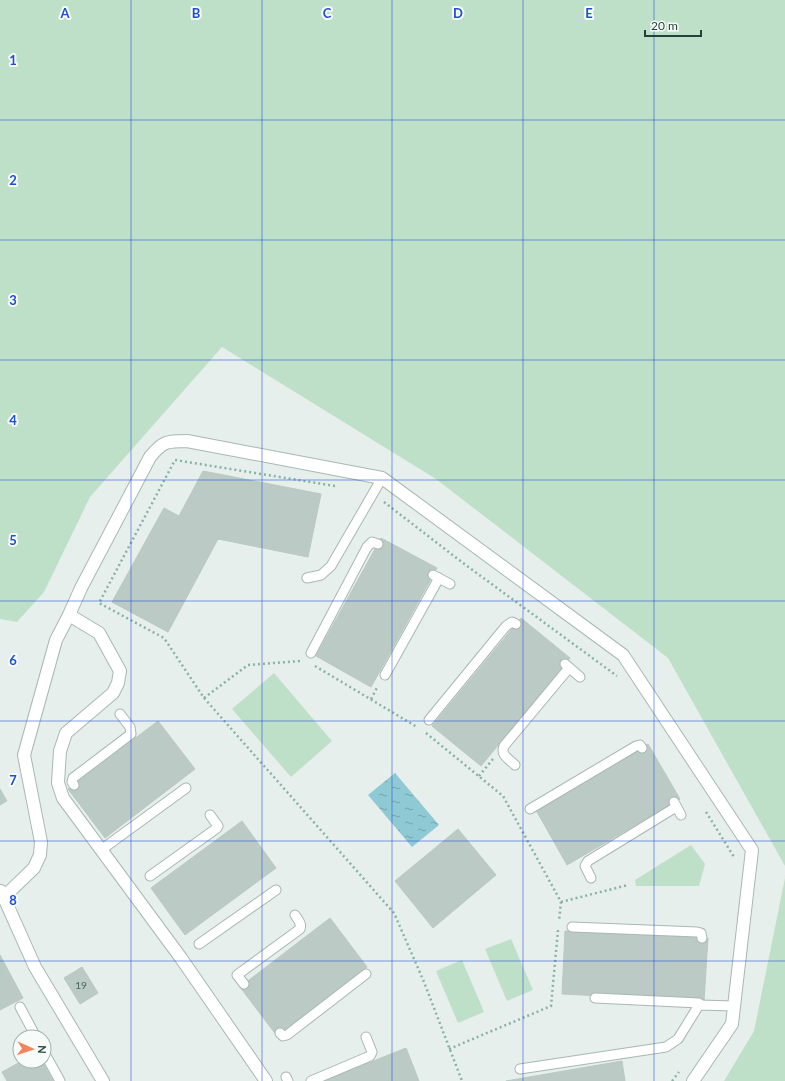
<svg xmlns="http://www.w3.org/2000/svg" width="785" height="1081" font-family="Lato,sans-serif">
<style>
.green{fill:#bfe0c8}
.water{fill:url(#water-ripples)}
.building{fill:#bbcac4;stroke:#b8c9c2}
.lines{fill:none;stroke-linecap:round;stroke-linejoin:round}
.service-casing{stroke:#a8b8b2;stroke-width:11}
.minor-casing{stroke:#a8b8b2;stroke-width:14}
.path{stroke:#86b3a5;stroke-width:2.5;stroke-dasharray:2 3;stroke-linecap:butt}
.service{stroke:#fff;stroke-width:9}
.minor{stroke:#fff;stroke-width:12}
.grid{fill:none;stroke:#1d4ed8;stroke-width:1;stroke-opacity:0.55}
.labels{text-anchor:middle;dominant-baseline:central;stroke-width:4;stroke-linejoin:round;paint-order:stroke}
.number-label{font-size:10px;fill:#4a645c}
.grid-label{font-size:13px;text-anchor:middle;font-weight:bold;fill:#1d4ed8;stroke:#f7fbf9;stroke-width:4;stroke-linejoin:round;paint-order:stroke}
</style>
<defs>
<pattern id="water-ripples" width="26" height="14" patternUnits="userSpaceOnUse"><rect width="26" height="14" fill="#8ec9d4"/><path d="M2 4q2-2 4 0t4 0M15 11q2-2 4 0t4 0" fill="none" stroke="#74a5ad"/></pattern>
</defs>
<rect width="100%" height="100%" fill="#e6efeb"/>
<g class="green">
<path d="M0,0H785V866L668,658L436,479L222,347L90,497L44,592L17,622L0,619Z"/>
<path d="M274,673L332,741L291,777L232,709Z"/>
<path d="M691,845L705,864L699,886H636L635,880Z"/>
<path d="M785,878V1081H724L754,1031Z"/>
<path d="M511,939L533,990L507,1001L485,949Z"/>
<path d="M462,960L484,1012L458,1023L436,971Z"/>
</g>
<path class="water" d="M395,773L439,825L412,847L368,795Z"/>
<g class="building">
<path d="M203,471L321,494L308,557L218,539L168,632L112,602L164,508L179,516Z"/>
<path d="M381,538L437,568L371,687L316,656Z"/>
<path d="M521,618L570,658L481,766L432,726Z"/>
<path d="M158,721L195,769L105,838L68,789Z"/>
<path d="M648,744L680,799L567,865L536,810Z"/>
<path d="M0,789L7,801L0,805Z"/>
<path d="M242,821L276,868L185,935L151,888Z"/>
<path d="M458,829L496,875L433,928L395,881Z"/>
<path d="M330,918L367,967L277,1036L240,987Z"/>
<path d="M565,931L708,938L704,1001L562,994Z"/>
<path d="M0,955L23,998L0,1010Z"/>
<path d="M82,967L98,993L80,1004L64,978Z"/>
<path d="M406,1048L419,1081H323Z"/>
<path d="M22,1061H42L53,1081H7L2,1072Z"/>
<path d="M622,1061L625,1081H506Z"/>
</g>
<g class="lines">
<defs>
<g id="service">
<path d="M433,575L450,584"/>
<path d="M307,578L321,575L331,566L382,478"/>
<path d="M311,653L367,547L372,542L378,544"/>
<path d="M565,664L580,677"/>
<path d="M385,675L439,578"/>
<path d="M429,720L506,626L512,622L516,624"/>
<path d="M515,765C509,759 500,755 504,746L569,668"/>
<path d="M74,785L72,782L73,778L131,734L130,727L120,714"/>
<path d="M674,802L681,815"/>
<path d="M530,809L636,746L640,745L642,748"/>
<path d="M101,850L186,788"/>
<path d="M150,876L217,828L218,826L210,815"/>
<path d="M591,878L585,866L588,861L676,807"/>
<path d="M572,927L697,932L701,933L702,938"/>
<path d="M199,944L276,890"/>
<path d="M244,984L237,975L300,929C302,923 298,920 295,915"/>
<path d="M595,998L699,1003"/>
<path d="M20,1007L36,1037"/>
<path d="M280,1033L283,1036L287,1035L366,974"/>
<path d="M44,1052L60,1081"/>
<path d="M520,1069L666,1047L678,1039L699,1005L734,1006"/>
<path d="M286,1077L288,1081"/>
<path d="M311,1081L370,1056L372,1052L366,1037"/>
</g>
<g id="minor">
<path d="M69,615L99,633L120,671L118,683L113,693L66,733L60,751L58,783L63,798L181,958L266,1081"/>
<path d="M1,891L35,967L103,1081"/>
<path d="M4,897L34,868L40,855L41,842L24,755L56,640L69,615L81,588L150,457C163,441 167,441 187,441L382,478L623,655L752,850L732,1024L693,1081"/>
</g>
</defs>
<use href="#service" class="service-casing"/>
<use href="#minor" class="minor-casing"/>
<g class="path">
<path d="M335,486L175,460L99,603L164,638L204,698L394,913L424,982L462,1081"/>
<path d="M384,502L463,563L617,676"/>
<path d="M315,666L417,727"/>
<path d="M204,698L248,665L301,661"/>
<path d="M371,699L378,686"/>
<path d="M426,733L503,796L561,902L559,921"/>
<path d="M479,776L493,759"/>
<path d="M706,812L734,857V859"/>
<path d="M561,902L628,885"/>
<path d="M449,1049L551,1006L558,930"/>
<path d="M672,1081L679,1072"/>
</g>
<use href="#service" class="service"/>
<use href="#minor" class="minor"/>
</g>
<path class="grid" d="M131,0V1081M262,0V1081M392,0V1081M523,0V1081M654,0V1081M0,120H785M0,240H785M0,360H785M0,480H785M0,601H785M0,721H785M0,841H785M0,961H785"/>
<g class="labels">
<g class="number-label">
<text x="81" y="985">19</text>
</g>
</g>
<g class="grid-label">
<text x="65" y="18">A</text>
<text x="196" y="18">B</text>
<text x="327" y="18">C</text>
<text x="458" y="18">D</text>
<text x="589" y="18">E</text>
<text x="13" y="65">1</text>
<text x="13" y="185">2</text>
<text x="13" y="305">3</text>
<text x="13" y="425">4</text>
<text x="13" y="545">5</text>
<text x="13" y="665">6</text>
<text x="13" y="785">7</text>
<text x="13" y="905">8</text>
</g>
<g transform="translate(32 1049) rotate(93)"><circle r="19" fill="#f7fbf9" stroke="#a3b1ad"/>
<path d="M0-3L7 15L0 10L-7 15Z" fill="#f4845f"/>
<text y="-6" font-size="11" font-weight="bold" text-anchor="middle" fill="#24423a">N</text>
</g>
<path d="M645 30v6h56v-6" fill="none" stroke="#24423a" stroke-width="2"/>
<text x="651" y="30" font-size="12" fill="#24423a" stroke="#f7fbf9" stroke-width="3" paint-order="stroke">20 m</text>
</svg>
